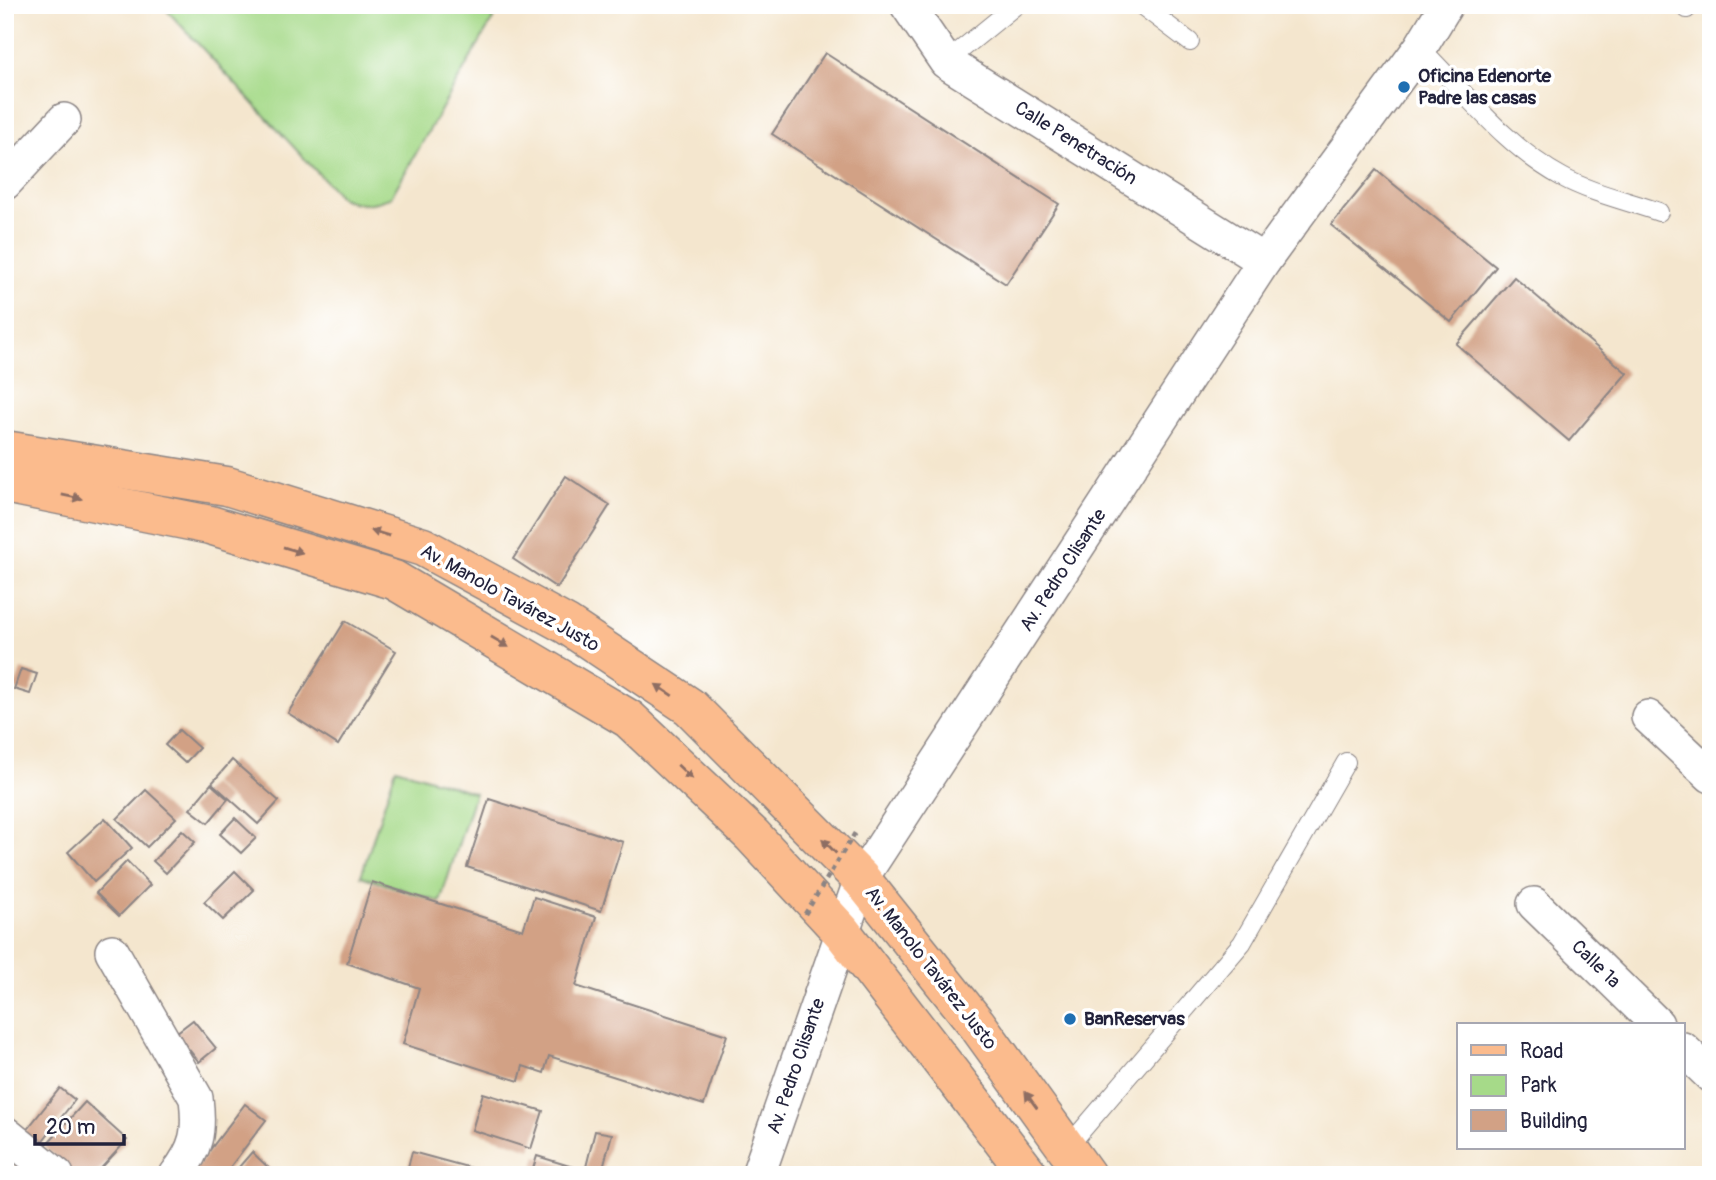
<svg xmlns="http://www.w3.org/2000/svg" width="1716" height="1180" font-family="Pangolin,sans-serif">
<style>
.green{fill:#a6da89;stroke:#647e62;stroke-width:2}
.building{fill:#d2a185}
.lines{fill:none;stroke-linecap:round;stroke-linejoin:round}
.lane-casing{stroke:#8b8484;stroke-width:20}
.street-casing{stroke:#8b8484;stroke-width:36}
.primary-casing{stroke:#8b8484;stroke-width:41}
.lane{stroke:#fff;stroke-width:18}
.street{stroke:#fff;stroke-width:33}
.primary{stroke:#fbbb8d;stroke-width:38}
.path-bridge{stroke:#8b8484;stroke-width:4.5;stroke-dasharray:5 5;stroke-linecap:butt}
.oneway{fill:#8e6e64}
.poi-dot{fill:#1f6fb2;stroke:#fff;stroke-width:2.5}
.labels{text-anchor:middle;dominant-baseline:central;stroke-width:7;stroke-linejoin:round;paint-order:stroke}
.poi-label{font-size:19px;font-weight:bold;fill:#22223b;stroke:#fff;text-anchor:start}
.street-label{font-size:19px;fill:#22223b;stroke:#fff}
</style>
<rect width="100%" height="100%" fill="#fff"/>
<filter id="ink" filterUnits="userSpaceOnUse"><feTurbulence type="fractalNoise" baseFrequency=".0143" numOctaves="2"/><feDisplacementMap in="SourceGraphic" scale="14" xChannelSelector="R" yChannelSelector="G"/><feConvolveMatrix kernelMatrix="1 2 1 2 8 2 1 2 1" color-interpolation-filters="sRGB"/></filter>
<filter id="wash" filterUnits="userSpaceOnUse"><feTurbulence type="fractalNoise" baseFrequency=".00686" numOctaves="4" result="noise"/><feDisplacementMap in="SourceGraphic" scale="28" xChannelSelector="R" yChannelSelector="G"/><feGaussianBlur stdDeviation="1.57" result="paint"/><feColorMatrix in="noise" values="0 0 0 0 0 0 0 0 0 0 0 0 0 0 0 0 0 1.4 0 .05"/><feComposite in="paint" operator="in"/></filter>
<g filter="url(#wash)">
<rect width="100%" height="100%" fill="#f4e6ce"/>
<g class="green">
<path d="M162,5H501L391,197C372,205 360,206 341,198Z"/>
<path d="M396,768L475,793L440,902L361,876Z"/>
</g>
<g id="blocks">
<g class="building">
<path d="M825,53L1059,204L1006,284L772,134Z"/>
<path d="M1376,170L1496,267L1451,322L1331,225Z"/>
<path d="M1514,277L1627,373L1569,441L1456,344Z"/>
<path d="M566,476L610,505L557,588L513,559Z"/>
<path d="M345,621L396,651L338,745L288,713Z"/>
<path d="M21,669L37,674L30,694L14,689Z"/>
<path d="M179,730L199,748L185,763L165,745Z"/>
<path d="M232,760L279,801L258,824L212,783Z"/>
<path d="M211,784L228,799L208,823L190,809Z"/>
<path d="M146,790L176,818L147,847L117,819Z"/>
<path d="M489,799L623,842L601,911L467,867Z"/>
<path d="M105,818L132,848L94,882L68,852Z"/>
<path d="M235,818L256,838L241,853L220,834Z"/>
<path d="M182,830L195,842L166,873L153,861Z"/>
<path d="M127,861L150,885L119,916L96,893Z"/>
<path d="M235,871L254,890L223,920L204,902Z"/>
<path d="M372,882L523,930L534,897L596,917L576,986L727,1035L704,1105L549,1056L544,1073L523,1066L519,1081L403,1044L419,988L347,963Z"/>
<path d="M193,1020L216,1048L199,1062L176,1033Z"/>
<path d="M60,1088L75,1100L36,1149L21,1137Z"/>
<path d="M483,1093L543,1111L531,1149L472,1130Z"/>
<path d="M85,1102L127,1140L95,1175H75L44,1147Z"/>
<path d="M245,1104L266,1120L224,1175H191Z"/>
<path d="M595,1131L612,1134L601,1175H584Z"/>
<path d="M252,1152L276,1175H232Z"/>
<path d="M412,1152L493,1174V1175H406Z"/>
<path d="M537,1156L576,1168L574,1175H531Z"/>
</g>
</g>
</g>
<g filter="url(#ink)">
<use href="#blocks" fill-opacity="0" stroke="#8b8484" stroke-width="2"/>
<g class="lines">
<defs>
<g id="lane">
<path d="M1141,5L1190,42"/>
<path d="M1682,5L1687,9"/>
<path d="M1420,48C1466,93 1505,146 1562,177C1591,193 1628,201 1659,212"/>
<path d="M946,62L1016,5"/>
<path d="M1066,1149L1242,943L1346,762"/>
</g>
<g id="street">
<path d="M907,5L946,62L1264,261"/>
<path d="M5,183L64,120"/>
<path d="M1648,717L1711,776"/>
<path d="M1534,904L1657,1024"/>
<path d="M112,951L196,1098C200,1132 197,1148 176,1175"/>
<path d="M1683,1049L1711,1076"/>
<path d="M5,1133L57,1175"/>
<path d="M758,1175L861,879L1264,261L1420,48L1446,5"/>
</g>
<g id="primary">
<path d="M5,450L227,486L423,547L567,625L690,707L861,879L976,1023L1086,1175"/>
<path d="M5,484L210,525L394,580L629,719L752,835L842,932L1029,1175"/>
</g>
</defs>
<use href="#lane" class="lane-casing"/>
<use href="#street" class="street-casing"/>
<use href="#primary" class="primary-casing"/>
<use href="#lane" class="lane"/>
<use href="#street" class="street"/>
<use href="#primary" class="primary"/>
<path class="path-bridge" d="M805,914L855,833"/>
</g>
<defs><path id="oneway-solid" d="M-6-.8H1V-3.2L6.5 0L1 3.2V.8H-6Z" transform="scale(1.75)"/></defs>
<g class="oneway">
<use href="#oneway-solid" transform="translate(72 497) rotate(12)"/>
<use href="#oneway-solid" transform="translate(380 533) rotate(-163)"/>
<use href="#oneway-solid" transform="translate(293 550) rotate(17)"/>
<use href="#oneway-solid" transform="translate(500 642) rotate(30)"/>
<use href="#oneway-solid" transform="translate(664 690) rotate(-146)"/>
<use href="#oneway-solid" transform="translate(685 772) rotate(43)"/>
<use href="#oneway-solid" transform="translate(829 846) rotate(-134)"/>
<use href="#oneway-solid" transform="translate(1031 1100) rotate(-126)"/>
</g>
</g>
<g class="poi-dot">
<circle cx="1404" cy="87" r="7"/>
<circle cx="1070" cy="1019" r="7"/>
</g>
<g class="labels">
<g class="poi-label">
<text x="1418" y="76">Oficina Edenorte<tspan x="1418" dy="22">Padre las casas</tspan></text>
<text x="1084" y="1019">BanReservas</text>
</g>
<g class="street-label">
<text transform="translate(1076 143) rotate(32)">Calle Penetración</text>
<text transform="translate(1063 570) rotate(-57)">Av. Pedro Clisante</text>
<text transform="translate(510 598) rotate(29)">Av. Manolo Tavárez Justo</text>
<text transform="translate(1596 964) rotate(44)">Calle 1ª</text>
<text transform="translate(931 968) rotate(52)">Av. Manolo Tavárez Justo</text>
<text transform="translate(796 1066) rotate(-71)">Av. Pedro Clisante</text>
</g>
</g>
<rect width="1716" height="1180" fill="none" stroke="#fff" stroke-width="28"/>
<rect x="1457" y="1023" width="228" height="126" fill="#ffffff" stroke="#a7a7b1" stroke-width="2"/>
<rect x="1471" y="1045" width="35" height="10" fill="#fbbb8d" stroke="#a7a7b1" stroke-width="2"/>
<text x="1520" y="1058" font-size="21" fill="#22223b">Road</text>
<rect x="1471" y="1075" width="35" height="21" fill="#a6da89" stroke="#a7a7b1" stroke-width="2"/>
<text x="1520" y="1092" font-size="21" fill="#22223b">Park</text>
<rect x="1471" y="1110" width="35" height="21" fill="#d2a185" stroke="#a7a7b1" stroke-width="2"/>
<text x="1520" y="1128" font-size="21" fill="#22223b">Building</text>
<path d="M35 1134v10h89v-10" fill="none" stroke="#22223b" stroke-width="3.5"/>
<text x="46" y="1134" font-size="21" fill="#22223b" stroke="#ffffff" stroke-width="5" paint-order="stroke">20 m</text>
</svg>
